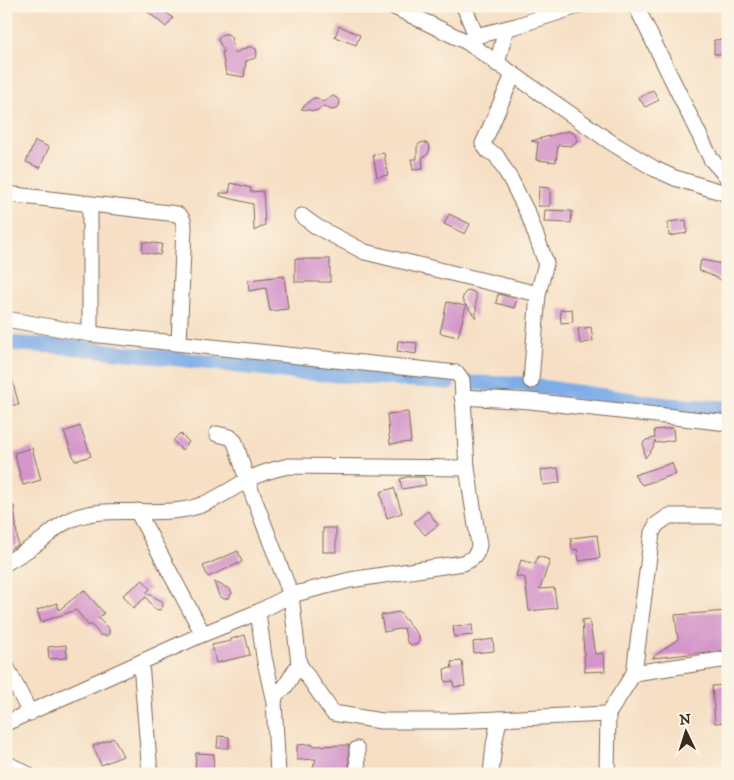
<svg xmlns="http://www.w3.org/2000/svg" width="734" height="780" font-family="'IM FELL DW Pica',serif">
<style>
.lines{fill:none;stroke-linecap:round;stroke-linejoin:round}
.canal{stroke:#7dace7;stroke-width:15}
.building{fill:#d496ca}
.minor-casing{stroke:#7c6958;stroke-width:17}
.minor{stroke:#fff;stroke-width:15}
</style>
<rect width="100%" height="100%" fill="#fcf5e5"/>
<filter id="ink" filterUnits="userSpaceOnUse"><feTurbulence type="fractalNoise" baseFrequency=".02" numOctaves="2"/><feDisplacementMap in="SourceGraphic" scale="10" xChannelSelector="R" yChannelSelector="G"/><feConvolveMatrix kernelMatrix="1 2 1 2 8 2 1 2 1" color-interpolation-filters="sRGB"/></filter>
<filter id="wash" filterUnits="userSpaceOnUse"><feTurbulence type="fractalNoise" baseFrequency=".0096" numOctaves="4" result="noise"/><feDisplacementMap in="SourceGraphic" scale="20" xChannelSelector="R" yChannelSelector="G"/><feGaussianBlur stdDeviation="1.12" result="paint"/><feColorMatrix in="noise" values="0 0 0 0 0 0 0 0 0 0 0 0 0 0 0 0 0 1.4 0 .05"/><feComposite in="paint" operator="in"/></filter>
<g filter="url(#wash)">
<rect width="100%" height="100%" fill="#f6dfc4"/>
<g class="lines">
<g class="canal">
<path d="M6,343L82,348L293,372L448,382"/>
<path d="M470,383L520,384L667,405L728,408"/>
</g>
</g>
<g id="blocks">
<g class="building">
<path d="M141,6H159L173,18L166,27Z"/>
<path d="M339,26L360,35L356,45L335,37Z"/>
<path d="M223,34H228L231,37L235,53L248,47H252L256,49L257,54L255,58L246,61L244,77L226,74L222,52L224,51L218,40L220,36Z"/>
<path d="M728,39V54H714V40Z"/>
<path d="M653,90L659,100L645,107L639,98Z"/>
<path d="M333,96L337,98L340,102L339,106L336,109L331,110L324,106L316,111L301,109L313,98H317L323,102Z"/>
<path d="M568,131L575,134L577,141L571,146L558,145L556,162L536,160L538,142L531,141Z"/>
<path d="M35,141L49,147L40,168L26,162Z"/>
<path d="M423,142L428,144L430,148L428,154L422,158L423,169L413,170L411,159H417V147L419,144Z"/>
<path d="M384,153L388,175L377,177L373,155Z"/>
<path d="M231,183L251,188L250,192L263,191L265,225L254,231L253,204L220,196V193H229Z"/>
<path d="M539,187L550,188V206H538Z"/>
<path d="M545,210L572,211L571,223L544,222Z"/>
<path d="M449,214L470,224L465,234L444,224Z"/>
<path d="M686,220L687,233L669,236L668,222Z"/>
<path d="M143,242L162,244L160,255L142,252Z"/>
<rect x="295" y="259" width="35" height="23"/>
<path d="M701,260L728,265V283L699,270Z"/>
<path d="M284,276L288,309L270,311L266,288L249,291L248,280Z"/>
<path d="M468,290L472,291L476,294V318L462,300L464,294Z"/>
<path d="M498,294L517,299L514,308L496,303Z"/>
<path d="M447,302L466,306L458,337L440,333Z"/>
<path d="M572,309L573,322L561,323L560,310Z"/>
<path d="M591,327L593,341L580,344L578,329Z"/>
<path d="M398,341L417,343L416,354L397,351Z"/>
<path d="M10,372L19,405H8L6,373Z"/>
<path d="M408,412L411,442L390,444L387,414Z"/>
<path d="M80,426L91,456L75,461L64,432Z"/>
<path d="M673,428L674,440L656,443L655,440L653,448L645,458L643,443L646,440L655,438L654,430Z"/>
<path d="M180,433L189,442L182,450L173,441Z"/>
<path d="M32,448L41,480L23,485L14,453Z"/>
<path d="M672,463L676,474L642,485L634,475Z"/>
<path d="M558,468L560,483L543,485L541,470Z"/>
<path d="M407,477H424L426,485L402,489L400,479Z"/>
<path d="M394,488L402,513L387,518L380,492Z"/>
<path d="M14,506L18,545L6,551V507Z"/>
<path d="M428,511L438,525L425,535L414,522Z"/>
<rect x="323" y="528" width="13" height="24"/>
<path d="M597,535L600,558L579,561L577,549L572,550L571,538Z"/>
<path d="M238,551L242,562L208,577L203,566Z"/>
<path d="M538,556L550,560L540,589L554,588L557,608L529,611L525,578L516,576L521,560L535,564Z"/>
<path d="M143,580L150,589L146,593L162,601L163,606L160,610L154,609L146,597L133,608L123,595Z"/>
<path d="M214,582L230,589L232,593L229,598L224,599L219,596Z"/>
<path d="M84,590L104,613L98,618L109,629V634L106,636L100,635L91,624L89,626L76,610L41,622L37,610L57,603L59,610Z"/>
<path d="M728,611V650L652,658L678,639L675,615Z"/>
<path d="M399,612L419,636V641L416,645H411L407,642L404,628L384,632L381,615Z"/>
<path d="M589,619L595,654L604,653L605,671L585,672L582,620Z"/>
<path d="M472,625L473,635L454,637L453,626Z"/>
<path d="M245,635L250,655L216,663L212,645L231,641V639Z"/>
<path d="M493,639L494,651L474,653L473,642Z"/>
<path d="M66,645L67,658L49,659L48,647Z"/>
<path d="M462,661L465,686L454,687L453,681L445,682L444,669L452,668L451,662Z"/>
<path d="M728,685V722L715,723L712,686Z"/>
<path d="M218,736L229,737V748H217Z"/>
<path d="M114,738L123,756L101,765L93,746Z"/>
<path d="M312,744V746L349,745V773L311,774L316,759L297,760V745Z"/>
<path d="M196,753L214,754L213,774H195Z"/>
</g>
</g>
</g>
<g filter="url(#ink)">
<use href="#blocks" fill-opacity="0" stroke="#7c6958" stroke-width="1"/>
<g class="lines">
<defs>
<g id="minor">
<path d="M392,6L467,42L612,143L655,169L675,178L728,194"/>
<path d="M464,6L476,36"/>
<path d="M636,6L711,159L728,178"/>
<path d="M467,42L476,36L516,26L578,6"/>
<path d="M497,64L506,29"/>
<path d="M513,75L483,144L488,151L496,155L511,180L529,216L546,263L538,294L531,381"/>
<path d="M6,194L177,214C183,218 184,221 184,228L179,343"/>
<path d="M90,205V334"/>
<path d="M302,216L317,227L365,252L538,294"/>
<path d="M6,319L90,334L457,373L462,380L467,468L479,545C477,556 473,559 463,563L350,580L291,595L258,612L203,634L6,723"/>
<path d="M462,397L530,401L728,423"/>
<path d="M217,434L230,437L235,442L247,480L291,595L299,664L333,713L381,721H453L499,719"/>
<path d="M137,511L203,634"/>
<path d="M6,563C18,556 30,549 42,540C50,534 57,526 66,522C100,503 150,517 187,509C209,505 227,491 246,481C259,473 274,469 289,466L467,468"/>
<path d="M258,612L264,657L274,702"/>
<path d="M141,663L150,774"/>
<path d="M6,666L30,713"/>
<path d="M634,673L728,659"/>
<path d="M357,749L358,774"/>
<path d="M6,763L27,774"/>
<path d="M278,774L274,702L276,694L285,687L299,664"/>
<path d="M491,774L494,745L499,719L608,714"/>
<path d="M607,774L608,714L634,673L652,533L656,525L669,516H728"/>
</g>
</defs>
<use href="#minor" class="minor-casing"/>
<use href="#minor" class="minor"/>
</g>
</g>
<rect width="734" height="780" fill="none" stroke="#fcf5e5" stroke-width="25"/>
<g transform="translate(686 732) rotate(356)" stroke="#fcf5e5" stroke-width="4" paint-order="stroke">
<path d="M0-4L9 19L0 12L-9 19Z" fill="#3b2a1e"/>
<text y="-8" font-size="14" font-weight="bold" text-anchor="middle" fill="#3b2a1e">N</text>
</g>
</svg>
